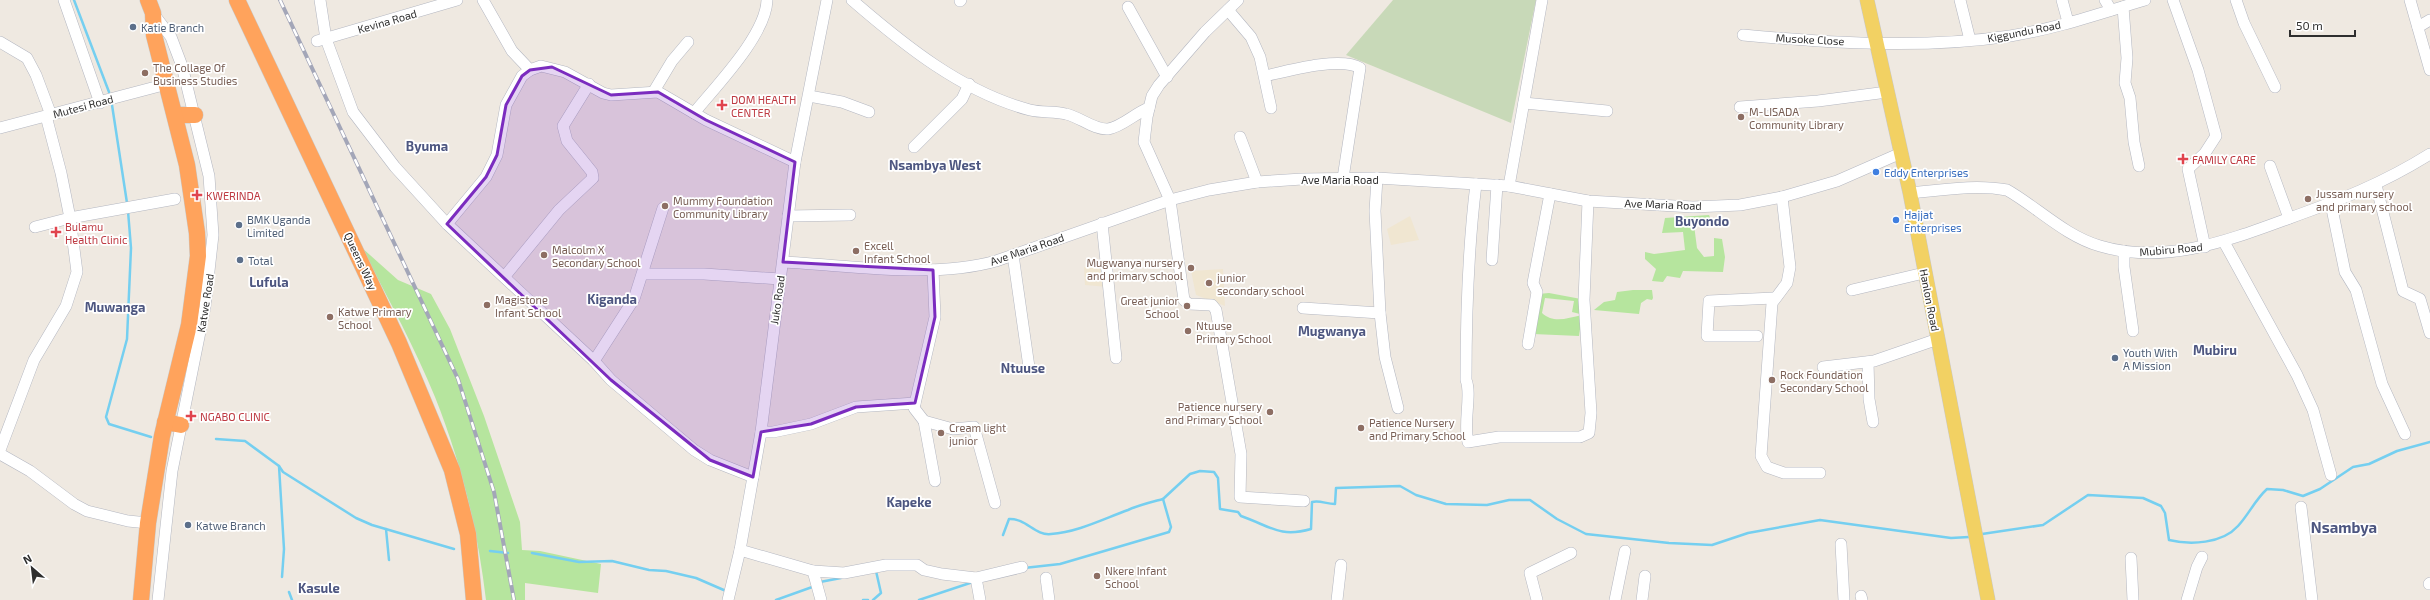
<svg xmlns="http://www.w3.org/2000/svg" width="2430" height="600" font-family="'Exo 2',sans-serif">
<style>
.education{fill:#f0e6d1}
.green{fill:#b6e59e}
.cemetery{fill:#c8d9b8}
.lines{fill:none;stroke-linecap:round;stroke-linejoin:round}
.stream{stroke:#75cff0;stroke-width:2.5}
.minor-casing{stroke:#b4b7c1;stroke-width:12}
.major-casing{stroke:#c9c9c9;stroke-width:15}
.highway-casing{stroke:#c9c9c9;stroke-width:17}
.minor{stroke:#fff;stroke-width:11}
.major{stroke:#f2d163;stroke-width:14}
.highway{stroke:#ffa35c;stroke-width:16}
.rail-casing{stroke:#a3a6b8;stroke-width:4}
.rail{stroke:#fff;stroke-width:2.5;stroke-dasharray:8;stroke-linecap:butt}
.marked{fill:#7b2cbf;fill-opacity:0.2;stroke:#7b2cbf;stroke-width:3;stroke-linejoin:round}
.service-dot{fill:#5c6f8a;stroke:#fff;stroke-width:1.5}
.education-dot{fill:#8d6e63;stroke:#fff;stroke-width:1.5}
.health-dot{fill:#e0444e;stroke:#fff;stroke-width:1.5}
.shop-dot{fill:#3f7fe0;stroke:#fff;stroke-width:1.5}
.labels{text-anchor:middle;dominant-baseline:central;stroke-width:3.5;stroke-linejoin:round;paint-order:stroke}
.street-label{font-size:11px;fill:#2e2e2e;stroke:#fff}
.service-label{font-size:11px;fill:#4e5e75;stroke:#fff;text-anchor:start}
.education-label{font-size:11px;fill:#785e54;stroke:#fff;text-anchor:start}
.health-label{font-size:11px;fill:#be3a42;stroke:#fff;text-anchor:start}
.shop-label{font-size:11px;fill:#366cbe;stroke:#fff;text-anchor:start}
.quarter-label{font-size:13px;font-weight:bold;fill:#4d5680;stroke:#fff}
.district-label{font-size:15px;font-weight:bold;fill:#4d5680;stroke:#fff}
</style>
<rect width="100%" height="100%" fill="#efe9e1"/>
<g class="education">
<path d="M1410,216L1419,240L1391,245L1387,229Z"/>
<path d="M1107,265L1108,287L1085,285L1084,267Z"/>
<path d="M1223,269L1225,306L1196,295L1191,271Z"/>
</g>
<g class="green">
<path d="M1709,215L1711,220L1694,225L1697,248L1704,257L1714,256V238L1722,239L1725,257L1723,272L1683,271L1680,278L1667,276L1663,282L1652,281L1656,269L1645,259V252L1654,254L1685,250L1683,232L1662,233L1665,218Z"/>
<path d="M361,247L398,280L431,294L450,329L484,416L520,522L522,550L540,551L601,564L598,593L525,583V600H486C478,531 461,462 435,397C414,346 387,296 361,247Z"/>
<path d="M1633,290H1652L1653,298L1652,300L1647,299L1641,303L1639,314L1594,310L1604,302L1615,300L1617,292Z"/>
<path d="M1549,293L1581,299L1580,314L1572,312L1574,301L1545,298L1542,313C1554,324 1567,318 1582,315L1579,336L1533,334L1538,294Z"/>
</g>
<path class="cemetery" d="M1393,0H1536L1511,123L1346,55Z"/>
<g class="lines">
<g class="stream">
<path d="M74,0L109,92"/>
<path d="M112,105L127,203"/>
<path d="M128,211L131,248L127,339L106,417L109,424L151,437"/>
<path d="M216,439L245,441L279,466L283,472L356,518L372,525L454,549"/>
<path d="M279,466L284,549L282,577"/>
<path d="M386,529L389,560"/>
<path d="M1982,534L2043,525L2088,495L2143,498L2161,506L2165,513L2169,540C2190,545 2222,544 2238,526C2249,514 2255,500 2267,489L2283,490L2303,496L2320,489L2353,467L2369,464L2397,451L2430,442"/>
<path d="M1003,535L1009,519C1026,518 1035,536 1051,534C1078,532 1103,519 1128,510C1139,505 1152,502 1163,499"/>
<path d="M490,551L508,553"/>
<path d="M532,553L579,562L612,561L649,570L666,571L696,578L726,591"/>
<path d="M1024,568L1060,564L1169,532L1171,527L1163,499L1190,474L1200,471L1214,472L1218,478L1220,509L1238,512L1241,516C1270,526 1279,538 1311,529L1312,502C1320,500 1326,504 1335,504L1336,488L1400,486L1416,495L1446,504L1487,505L1509,500H1530L1557,519L1586,534L1669,543L1712,545L1748,533L1820,520L1951,538L1969,537"/>
<path d="M820,582L841,578"/>
<path d="M289,592L292,600"/>
<path d="M776,600L815,586"/>
<path d="M863,600H868"/>
<path d="M873,600L881,593L876,571"/>
<path d="M919,600L973,582"/>
</g>
<defs>
<g id="minor">
<path d="M64,0L100,103"/>
<path d="M320,0L326,39L353,112L395,167L447,224L594,361L611,380L694,450L710,460L753,477"/>
<path d="M483,0L512,51L530,70"/>
<path d="M852,0C904,45 962,92 1030,110C1042,113 1054,111 1066,114C1080,117 1094,130 1108,129C1122,127 1135,113 1149,108"/>
<path d="M1238,0L1205,32L1159,85L1152,96L1147,117L1144,142L1170,200L1184,300L1189,304L1212,305L1216,310L1241,454L1240,497L1304,501"/>
<path d="M1960,0L1970,40"/>
<path d="M2062,0L2068,22"/>
<path d="M2105,0L2111,10"/>
<path d="M2173,0L2198,70L2216,136L2205,153L2188,169L2205,247"/>
<path d="M2236,0L2244,23L2275,87"/>
<path d="M2410,0L2430,70"/>
<path d="M960,1L961,0"/>
<path d="M1128,7L1167,77"/>
<path d="M2123,7L2127,58L2125,83L2130,98L2134,142L2139,166"/>
<path d="M1228,10L1251,37L1260,57L1271,108"/>
<path d="M153,13L171,37L182,66L209,176L213,235L205,307L172,471L158,600"/>
<path d="M2418,27L2430,20"/>
<path d="M1743,35C1831,43 1923,49 2010,36C2055,29 2101,13 2145,0"/>
<path d="M317,41L457,0"/>
<path d="M0,42L27,58L36,75L51,115"/>
<path d="M1265,76C1287,71 1341,56 1360,68L1343,178"/>
<path d="M654,91L672,61L688,42"/>
<path d="M809,96L842,102L869,112"/>
<path d="M1524,103L1607,111"/>
<path d="M1740,107L1818,101L1887,92"/>
<path d="M694,113C716,86 766,35 767,0"/>
<path d="M0,128L167,84"/>
<path d="M1240,137L1257,182"/>
<path d="M914,147L962,99L969,84"/>
<path d="M2270,166L2289,218"/>
<path d="M1377,178L1375,211L1380,313L1385,357L1398,408"/>
<path d="M1476,184C1468,249 1466,314 1466,380C1472,394 1463,423 1468,442L1499,437H1580L1589,433L1591,413L1584,300L1588,201"/>
<path d="M2376,185L2403,291L2420,299L2430,333"/>
<path d="M1509,186L1542,0"/>
<path d="M1910,193C1941,190 1976,184 2007,190C2037,207 2065,236 2100,246C2164,265 2227,241 2287,219C2340,200 2382,184 2430,154"/>
<path d="M1782,197L1790,267L1787,283L1772,303L1761,456L1767,467L1784,473H1820"/>
<path d="M2331,204L2345,272L2356,290L2382,384L2405,434"/>
<path d="M788,216L850,215"/>
<path d="M1102,223L1116,358"/>
<path d="M447,224L486,177L497,155L506,105L522,76L530,70L541,66L565,72L603,93L611,95L658,92L706,120L795,162"/>
<path d="M35,227L70,218L175,199"/>
<path d="M2224,242L2297,375L2313,410L2331,475"/>
<path d="M2124,251V267L2133,331"/>
<path d="M1013,255L1029,367"/>
<path d="M1492,260L1497,185"/>
<path d="M783,262C848,265 933,279 996,261L1170,200L1209,190L1257,182L1302,179L1377,178L1509,186L1588,201L1693,207L1740,205L1782,197L1837,181L1901,153"/>
<path d="M933,270L935,317L914,408L924,421L935,481"/>
<path d="M643,274H704L780,279"/>
<path d="M505,276L559,210L593,178L592,172L567,141L563,126L589,84"/>
<path d="M1852,290L1924,273"/>
<path d="M1303,308L1380,313"/>
<path d="M1757,336H1707L1709,301L1774,298"/>
<path d="M1528,344L1537,292L1533,283L1550,194"/>
<path d="M594,361L634,299L663,208"/>
<path d="M1868,362L1869,399L1873,422"/>
<path d="M1823,367L1874,361L1938,339"/>
<path d="M924,421L953,429L974,427L995,503"/>
<path d="M761,432H773L811,424L856,407L915,403"/>
<path d="M0,450L34,360L66,306L77,272L70,218L61,173L46,116"/>
<path d="M0,454L30,471L74,504L87,511L128,521L148,523"/>
<path d="M2301,507L2312,600"/>
<path d="M1841,544L1844,600"/>
<path d="M740,550L813,571L821,600"/>
<path d="M2131,558L2133,600"/>
<path d="M813,571L844,573L886,565H917L924,570L942,574L976,578L1022,567"/>
<path d="M976,578L980,600"/>
<path d="M1046,578L1049,600"/>
<path d="M2429,584L2430,583"/>
<path d="M1861,596L1862,600"/>
<path d="M728,600L740,550L761,432L795,162L827,0"/>
<path d="M1337,600L1341,565"/>
<path d="M1537,600L1530,573L1571,553"/>
<path d="M1615,600L1625,551"/>
<path d="M1642,600L1645,576"/>
<path d="M2187,600L2197,567L2202,557"/>
</g>
<path id="major" d="M1867,0L1910,193L1988,600"/>
<g id="highway">
<path d="M237,0L399,343L452,470L468,534L474,600"/>
<path d="M175,115H195"/>
<path d="M165,422L181,425"/>
<path d="M141,600L148,523L162,436L189,325L198,256L197,233L187,165L154,35L153,13L148,0"/>
</g>
</defs>
<use href="#minor" class="minor-casing"/>
<use href="#major" class="major-casing"/>
<use href="#highway" class="highway-casing"/>
<use href="#minor" class="minor"/>
<use href="#major" class="major"/>
<use href="#highway" class="highway"/>
<defs>
<path id="rail" d="M280,0L458,379L494,492L514,600"/>
</defs>
<use href="#rail" class="rail-casing"/>
<use href="#rail" class="rail"/>
</g>
<path class="marked" d="M552,67L611,95L658,92L706,120L795,162L783,262L933,270L935,317L915,403L856,407L811,424L761,432L753,477L710,460L611,380L447,224L486,177L497,155L506,105L522,76L530,70Z"/>
<g class="service-dot">
<circle cx="133" cy="27" r="4"/>
<circle cx="239" cy="225" r="4"/>
<circle cx="240" cy="260" r="4"/>
<circle cx="2115" cy="358" r="4"/>
<circle cx="188" cy="525" r="4"/>
</g>
<g class="education-dot">
<circle cx="145" cy="73" r="4"/>
<circle cx="1741" cy="117" r="4"/>
<circle cx="2308" cy="199" r="4"/>
<circle cx="665" cy="206" r="4"/>
<circle cx="856" cy="251" r="4"/>
<circle cx="544" cy="255" r="4"/>
<circle cx="1191" cy="268" r="4"/>
<circle cx="1209" cy="283" r="4"/>
<circle cx="487" cy="305" r="4"/>
<circle cx="1187" cy="306" r="4"/>
<circle cx="330" cy="317" r="4"/>
<circle cx="1188" cy="331" r="4"/>
<circle cx="1772" cy="380" r="4"/>
<circle cx="1270" cy="412" r="4"/>
<circle cx="1361" cy="428" r="4"/>
<circle cx="941" cy="433" r="4"/>
<circle cx="1097" cy="576" r="4"/>
</g>
<g class="health-dot">
<path d="M720 99h4v4h4v4h-4v4h-4v-4h-4v-4h4z"/>
<path d="M2181 153h4v4h4v4h-4v4h-4v-4h-4v-4h4z"/>
<path d="M195 189h4v4h4v4h-4v4h-4v-4h-4v-4h4z"/>
<path d="M54 226h4v4h4v4h-4v4h-4v-4h-4v-4h4z"/>
<path d="M189 410h4v4h4v4h-4v4h-4v-4h-4v-4h4z"/>
</g>
<g class="shop-dot">
<circle cx="1876" cy="172" r="4"/>
<circle cx="1896" cy="220" r="4"/>
</g>
<g class="labels">
<g class="street-label">
<text transform="translate(387 21) rotate(-16)">Kevina Road</text>
<text transform="translate(2024 31) rotate(-11)">Kiggundu Road</text>
<text transform="translate(1810 39) rotate(3)">Musoke Close</text>
<text transform="translate(83 106) rotate(-15)">Mutesi Road</text>
<text x="1340" y="179">Ave Maria Road</text>
<text transform="translate(1663 204) rotate(2)">Ave Maria Road</text>
<text transform="translate(1027 249) rotate(-19)">Ave Maria Road</text>
<text transform="translate(2171 249) rotate(-5)">Mubiru Road</text>
<text transform="translate(361 261) rotate(65)">Queens Way</text>
<text transform="translate(777 300) rotate(-82)">Juko Road</text>
<text transform="translate(1930 300) rotate(79)">Hanlon Road</text>
<text transform="translate(205 303) rotate(-81)">Katwe Road</text>
</g>
<g class="service-label">
<text x="141" y="27">Katie Branch</text>
<text x="247" y="219">BMK Uganda<tspan x="247" dy="13">Limited</tspan></text>
<text x="248" y="260">Total</text>
<text x="2123" y="352">Youth With<tspan x="2123" dy="13">A Mission</tspan></text>
<text x="196" y="525">Katwe Branch</text>
</g>
<g class="education-label">
<text x="153" y="67">The Collage Of<tspan x="153" dy="13">Business Studies</tspan></text>
<text x="1749" y="111">M-LISADA<tspan x="1749" dy="13">Community Library</tspan></text>
<text x="2316" y="193">Jussam nursery<tspan x="2316" dy="13">and primary school</tspan></text>
<text x="673" y="200">Mummy Foundation<tspan x="673" dy="13">Community Library</tspan></text>
<text x="864" y="245">Excell<tspan x="864" dy="13">Infant School</tspan></text>
<text x="552" y="249">Malcolm X<tspan x="552" dy="13">Secondary School</tspan></text>
<text x="1183" y="262" text-anchor="end">Mugwanya nursery<tspan x="1183" dy="13">and primary school</tspan></text>
<text x="1217" y="277">junior<tspan x="1217" dy="13">secondary school</tspan></text>
<text x="495" y="299">Magistone<tspan x="495" dy="13">Infant School</tspan></text>
<text x="1179" y="300" text-anchor="end">Great junior<tspan x="1179" dy="13">School</tspan></text>
<text x="338" y="311">Katwe Primary<tspan x="338" dy="13">School</tspan></text>
<text x="1196" y="325">Ntuuse<tspan x="1196" dy="13">Primary School</tspan></text>
<text x="1780" y="374">Rock Foundation<tspan x="1780" dy="13">Secondary School</tspan></text>
<text x="1262" y="406" text-anchor="end">Patience nursery<tspan x="1262" dy="13">and Primary School</tspan></text>
<text x="1369" y="422">Patience Nursery<tspan x="1369" dy="13">and Primary School</tspan></text>
<text x="949" y="427">Cream light<tspan x="949" dy="13">junior</tspan></text>
<text x="1105" y="570">Nkere Infant<tspan x="1105" dy="13">School</tspan></text>
</g>
<g class="health-label">
<text x="731" y="99">DOM HEALTH<tspan x="731" dy="13">CENTER</tspan></text>
<text x="2192" y="159">FAMILY CARE</text>
<text x="206" y="195">KWERINDA</text>
<text x="65" y="226">Bulamu<tspan x="65" dy="13">Health Clinic</tspan></text>
<text x="200" y="416">NGABO CLINIC</text>
</g>
<g class="shop-label">
<text x="1884" y="172">Eddy Enterprises</text>
<text x="1904" y="214">Hajjat<tspan x="1904" dy="13">Enterprises</tspan></text>
</g>
<g class="quarter-label">
<text x="427" y="146">Byuma</text>
<text x="935" y="165">Nsambya West</text>
<text x="1702" y="221">Buyondo</text>
<text x="269" y="282">Lufula</text>
<text x="612" y="299">Kiganda</text>
<text x="115" y="307">Muwanga</text>
<text x="1332" y="331">Mugwanya</text>
<text x="2215" y="350">Mubiru</text>
<text x="1023" y="368">Ntuuse</text>
<text x="909" y="502">Kapeke</text>
<text x="319" y="588">Kasule</text>
</g>
<g class="district-label">
<text x="2344" y="527">Nsambya</text>
</g>
</g>
<g transform="translate(32 568) rotate(332)" stroke="#ffffff" stroke-width="3" paint-order="stroke">
<path d="M0-3L7 15L0 10L-7 15Z" fill="#2e2e2e"/>
<text y="-6" font-size="11" font-weight="bold" text-anchor="middle" fill="#2e2e2e">N</text>
</g>
<path d="M2290 30v6h65v-6" fill="none" stroke="#2e2e2e" stroke-width="2"/>
<text x="2296" y="30" font-size="12" fill="#2e2e2e" stroke="#ffffff" stroke-width="3" paint-order="stroke">50 m</text>
</svg>
